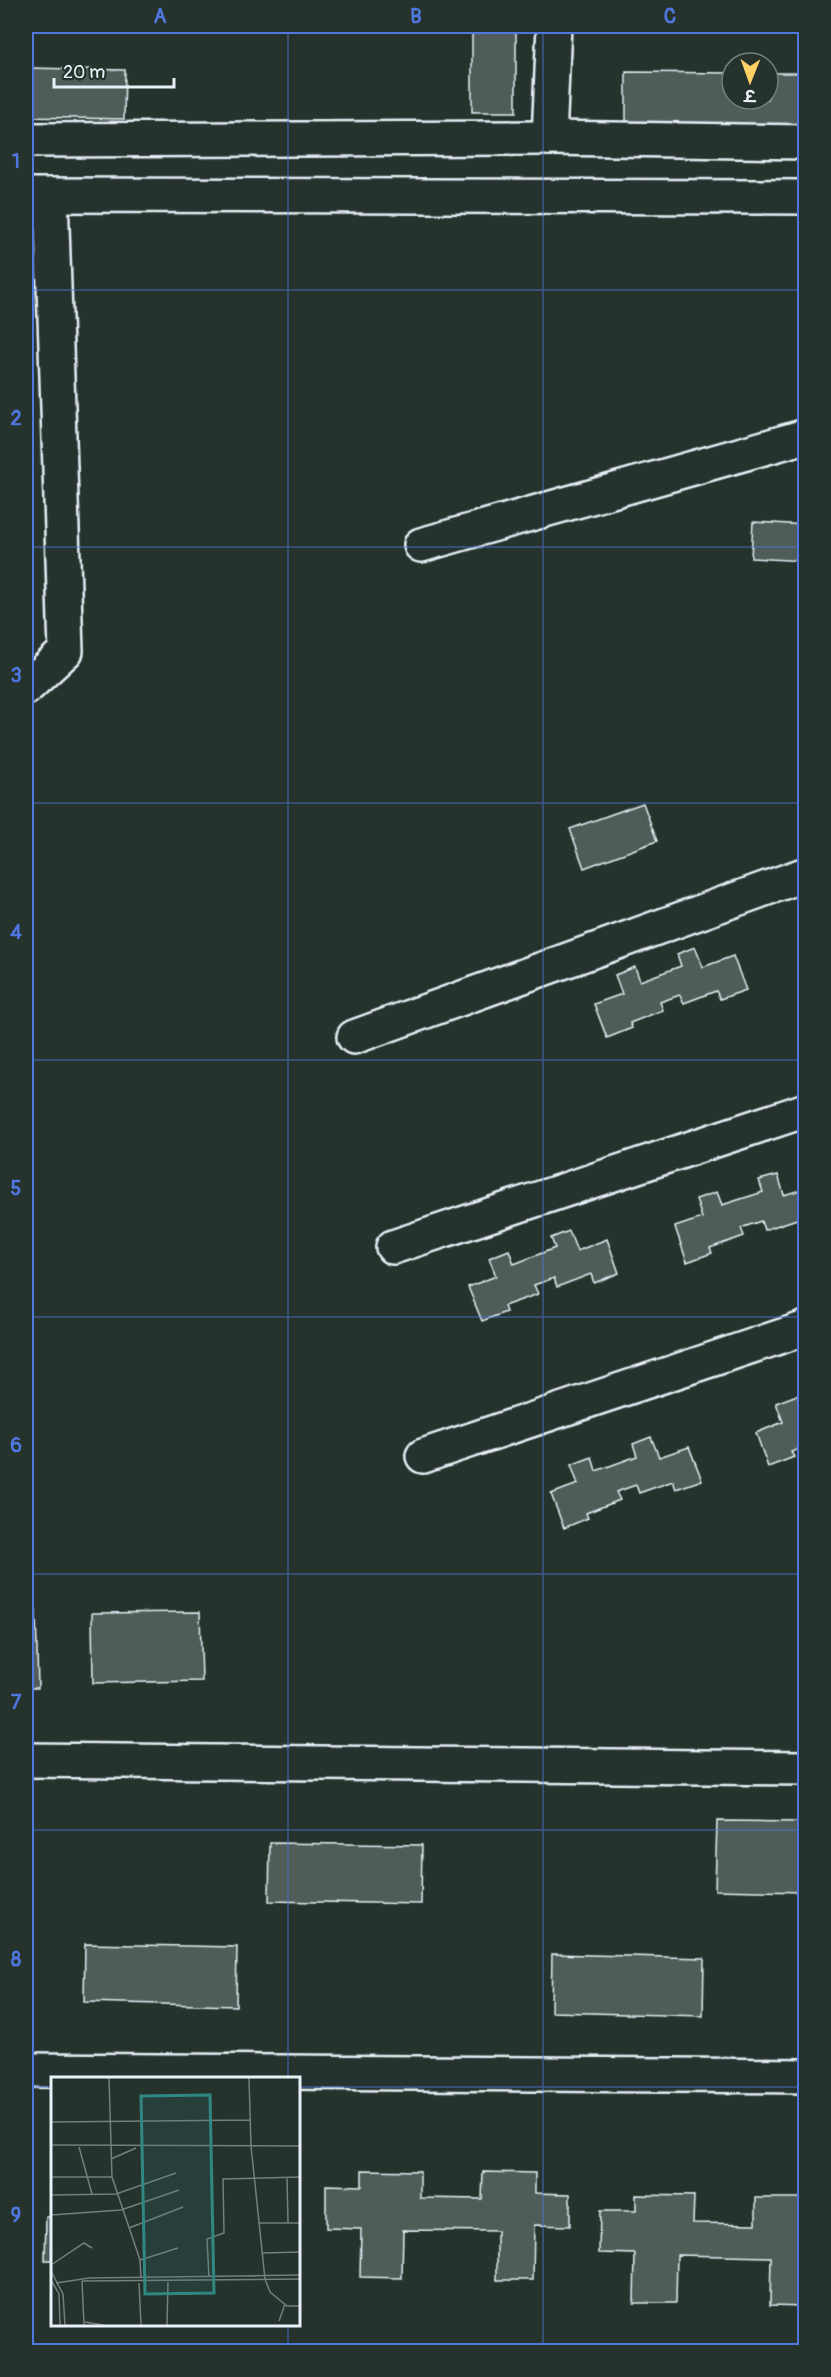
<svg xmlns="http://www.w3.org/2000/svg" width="831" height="2377" font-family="Pangolin,'Playpen Sans Deva',sans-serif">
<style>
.building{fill:#505c59;stroke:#e8f1f8;stroke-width:1.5}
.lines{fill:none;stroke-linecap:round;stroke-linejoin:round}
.minor-casing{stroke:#e8f1f8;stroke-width:38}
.minor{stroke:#26332d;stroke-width:33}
.grid{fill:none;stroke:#5077e0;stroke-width:1.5;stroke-opacity:0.55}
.inset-road{fill:none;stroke:#747f7e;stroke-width:1.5}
.view{fill:#308883;fill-opacity:0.15;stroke:#308883;stroke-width:3}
.inset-edge{fill:none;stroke:#e8f1f8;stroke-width:3}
.neatline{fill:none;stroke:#5077e0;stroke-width:2}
.grid-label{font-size:20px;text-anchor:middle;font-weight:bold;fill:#5077e0}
</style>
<rect width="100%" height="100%" fill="#26332d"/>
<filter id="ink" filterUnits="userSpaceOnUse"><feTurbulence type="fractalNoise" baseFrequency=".0167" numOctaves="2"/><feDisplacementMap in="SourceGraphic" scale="12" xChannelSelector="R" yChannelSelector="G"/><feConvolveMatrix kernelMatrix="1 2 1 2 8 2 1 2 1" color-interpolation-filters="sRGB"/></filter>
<g filter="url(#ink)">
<g class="building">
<rect x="472" y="26" width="44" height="86"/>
<path d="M26,68L125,70L124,119L26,117Z"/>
<path d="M626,72L732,73V99H768V73H806V126L626,125Z"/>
<path d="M753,522L806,525V561L751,558Z"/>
<path d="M643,803L657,841L584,868L570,829Z"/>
<path d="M695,947L703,967L733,956L746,990L720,999L716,991L684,1003L680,995L660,1002L663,1010L630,1023L632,1028L607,1038L594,1004L622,994L615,975L635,967L640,981L681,966L677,954Z"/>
<path d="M778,1175L784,1195L806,1188V1225L800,1227L797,1219L764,1230L761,1221L741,1228L744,1236L710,1248L712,1253L687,1262L675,1227L702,1218L696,1199L717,1192L722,1205L763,1192L759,1180Z"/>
<path d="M569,1231L577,1251L607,1239L619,1273L594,1283L591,1274L557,1287L554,1278L534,1285L538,1294L504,1306L506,1312L482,1321L468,1287L496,1276L489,1258L509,1250L514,1264L555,1248L551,1238Z"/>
<path d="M797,1395L802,1409L806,1408V1446L791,1452L794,1457L768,1467L756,1433L783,1422L776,1403Z"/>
<path d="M651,1437L659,1457L689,1447L702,1480L676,1489L673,1481L639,1493L636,1485L616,1492L620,1500L586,1513L588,1518L564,1528L551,1494L578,1484L571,1465L592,1457L596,1471L637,1456L633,1444Z"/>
<path d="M26,1610H36L38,1688H26Z"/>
<path d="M200,1612L202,1681L93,1683L92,1613Z"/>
<path d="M717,1821L806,1822V1892L715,1890Z"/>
<path d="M270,1843L422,1845L421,1904L269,1901Z"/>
<path d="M85,1944L237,1947L236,2006L84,2002Z"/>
<path d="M552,1954L704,1958L703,2016L551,2012Z"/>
<path d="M362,2170L420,2171V2198L482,2199L483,2172L535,2173V2193L570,2194V2226L534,2225L533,2280H497V2231L403,2230L402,2278L360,2277L361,2229L326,2228V2185L362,2186Z"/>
<path d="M636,2195L694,2196L693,2223L756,2224V2198H806V2306L770,2305L771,2257L677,2255L676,2303H634L635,2254L599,2253L600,2211H636Z"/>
<path d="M46,2217H52V2260H45Z"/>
</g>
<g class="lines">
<defs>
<g id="minor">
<path d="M549,138L554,26"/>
<path d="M26,140L549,138L806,142"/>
<path d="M26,195L806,197"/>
<path d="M421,545L806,436"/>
<path d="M26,688L66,651L51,195"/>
<path d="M354,1037L806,874"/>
<path d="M393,1247L806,1110"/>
<path d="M423,1456L806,1328"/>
<path d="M26,1760L806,1768"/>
<path d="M26,2070L806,2076"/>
</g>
</defs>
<use href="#minor" class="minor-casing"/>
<use href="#minor" class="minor"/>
</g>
</g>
<path class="grid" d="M288,26V2078M543,26V2352M26,290H806M26,547H806M26,803H806M26,1060H806M26,1317H806M26,1574H806M26,1830H806M26,2087H52M298,2087H806M288,2324V2352"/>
<g transform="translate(51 2077)">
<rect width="249" height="249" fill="#26332d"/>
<path class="inset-road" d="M58,1L61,100L89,183L90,201M198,1L200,69L214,202L219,215L236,229H249M0,45L199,43M0,68L249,69M28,70L41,117M60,82L85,71M0,100H61M236,100L237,146M0,118L65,117L125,96M0,138L70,133L128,113M207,146H249M78,151L132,130M212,176L249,175M89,183L127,171M0,188L33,166L41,171M0,194L12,217L14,248M158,200L156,162L173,156L172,102L249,100M0,203L8,217L9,248M31,204L249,202M31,204L33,248M5,206L38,201L249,198M88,206L90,248M228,244L234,227M34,245L52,248M116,248L117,205"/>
<path class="view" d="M159,18L163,216L94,217L90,19Z"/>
<rect width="249" height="249" class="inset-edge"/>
</g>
<rect width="831" height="2377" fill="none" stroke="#26332d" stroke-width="66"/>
<g transform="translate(750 81) rotate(181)"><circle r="28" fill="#26332d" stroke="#747f7e" stroke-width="1.5"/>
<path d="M0-4.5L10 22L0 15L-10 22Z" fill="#ffd166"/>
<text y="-9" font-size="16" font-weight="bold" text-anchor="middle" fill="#e8f1f8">उ</text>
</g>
<path d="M54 78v9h120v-9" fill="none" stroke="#e8f1f8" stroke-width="3"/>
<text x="63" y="78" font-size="18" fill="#e8f1f8" stroke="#26332d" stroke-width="4.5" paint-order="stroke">20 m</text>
<rect x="33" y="33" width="765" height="2311" class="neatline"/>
<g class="grid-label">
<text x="160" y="23">A</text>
<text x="416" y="23">B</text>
<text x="670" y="23">C</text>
<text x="16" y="168">1</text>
<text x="16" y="425">2</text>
<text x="16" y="682">3</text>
<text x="16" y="939">4</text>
<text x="16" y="1195">5</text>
<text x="16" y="1452">6</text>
<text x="16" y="1709">7</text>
<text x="16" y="1966">8</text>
<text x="16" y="2222">9</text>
</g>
</svg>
